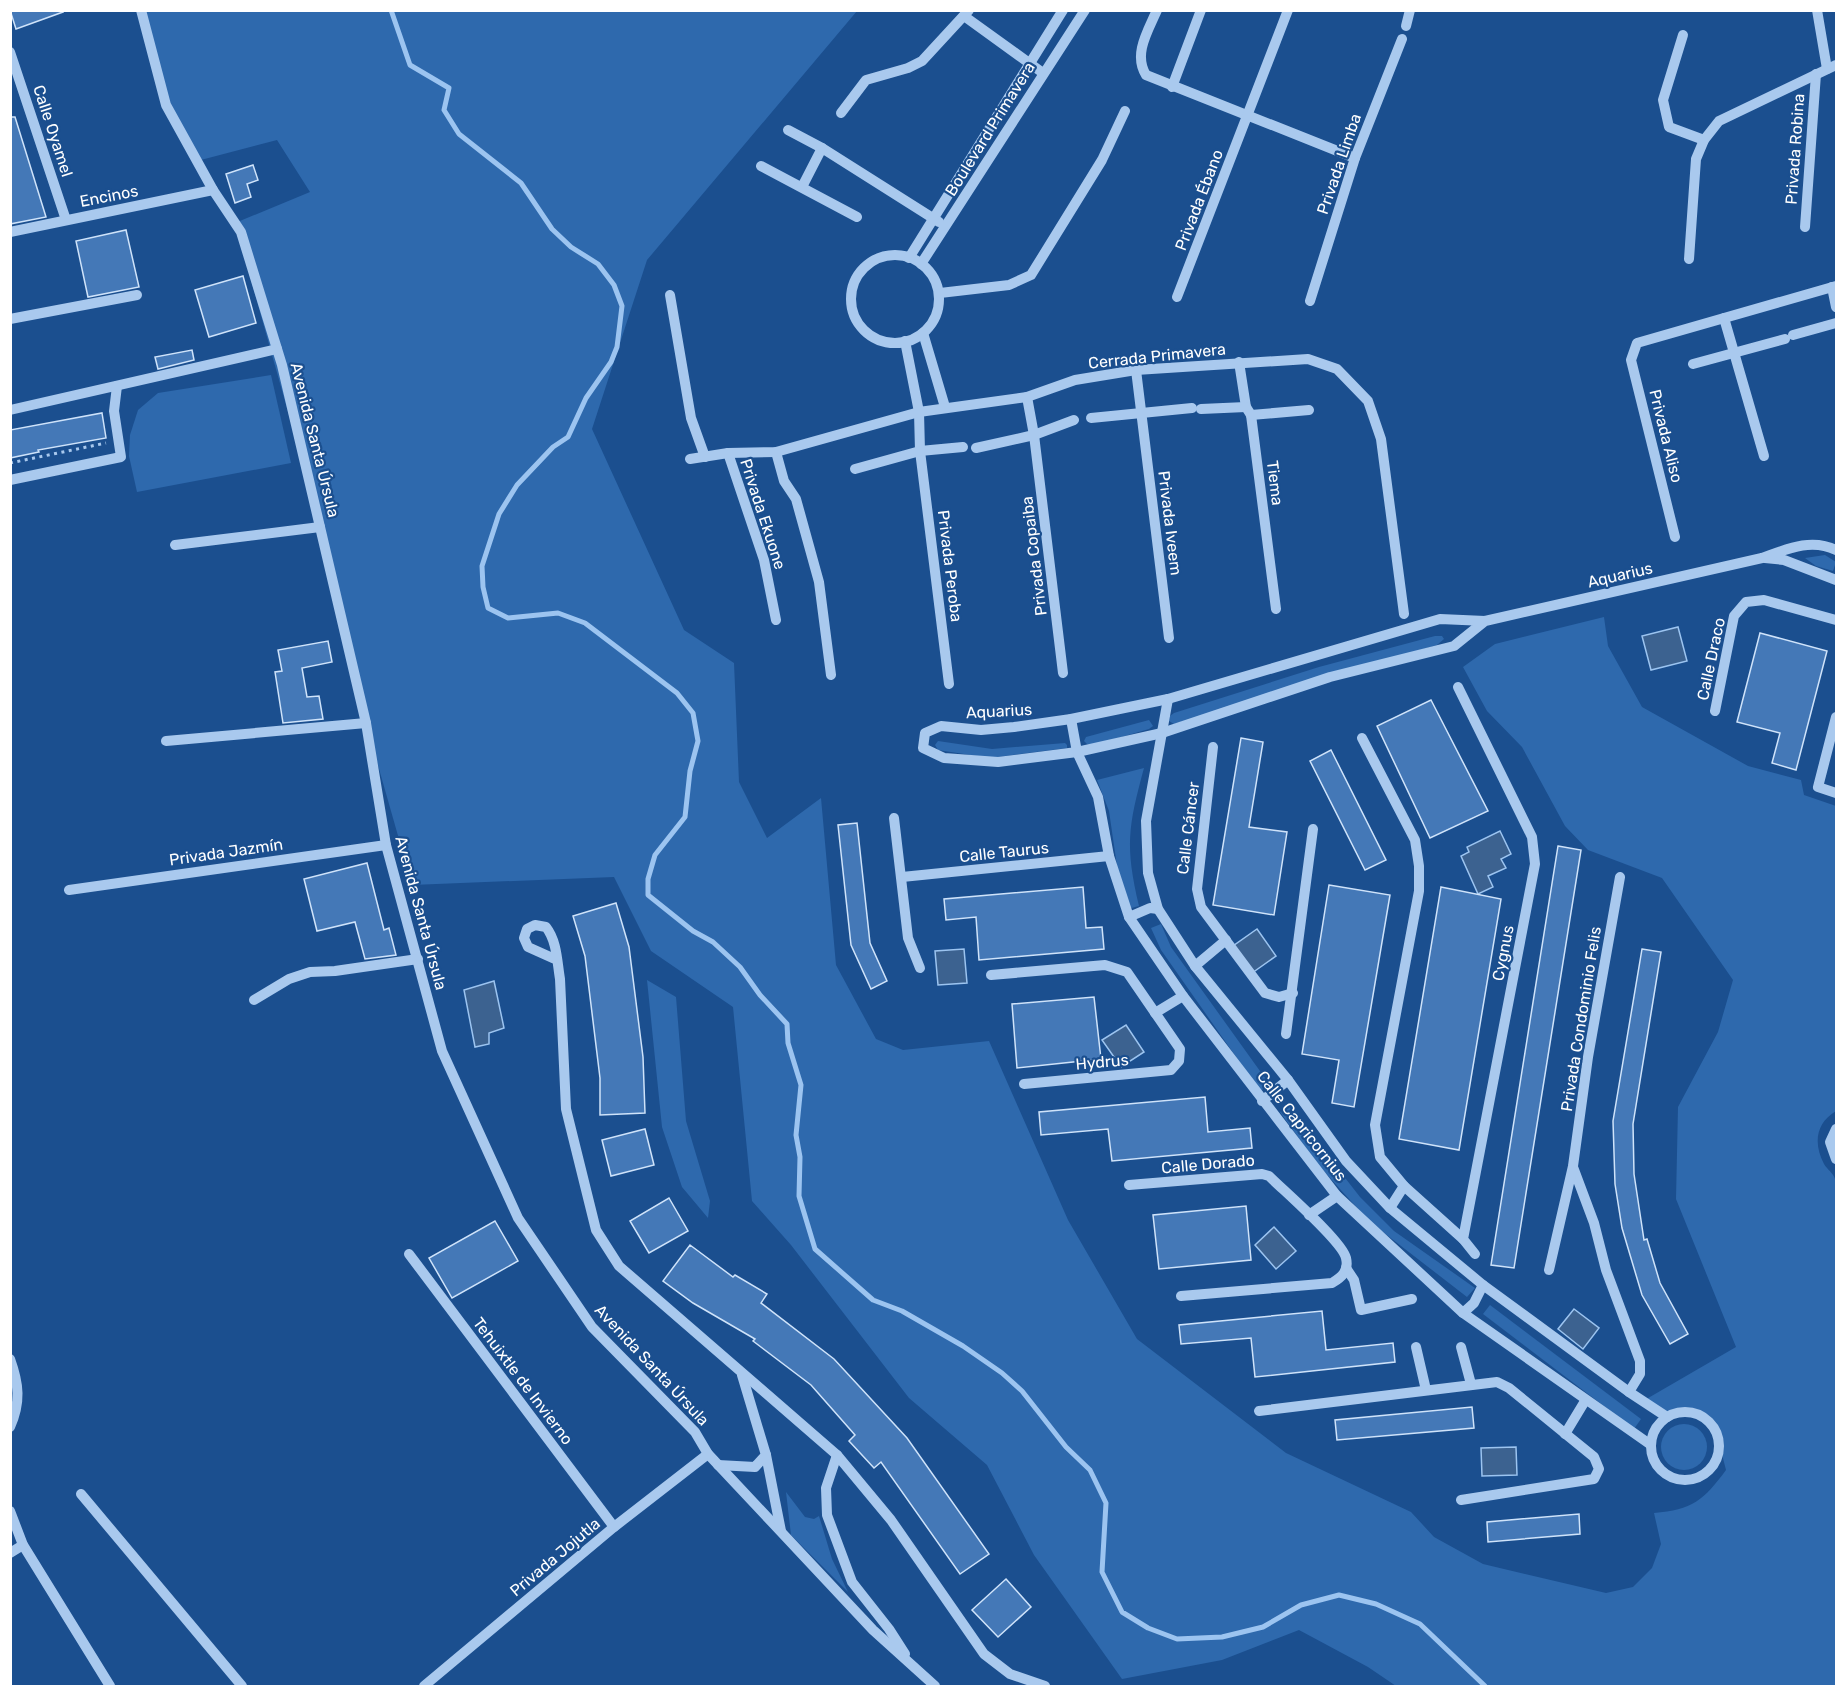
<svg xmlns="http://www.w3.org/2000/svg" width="1847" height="1697" font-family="Rubik,sans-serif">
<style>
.green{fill:#2e69ad}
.water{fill:#3c6290;stroke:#9cc4f0;stroke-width:1.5}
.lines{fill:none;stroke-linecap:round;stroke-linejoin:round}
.stream{stroke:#9cc4f0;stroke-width:5}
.building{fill:#4478b7;stroke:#cfe3fa;stroke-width:1.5}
.path{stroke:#a9c9ee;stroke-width:3;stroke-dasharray:3 4.5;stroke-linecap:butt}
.minor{stroke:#a9c9ee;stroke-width:10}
.labels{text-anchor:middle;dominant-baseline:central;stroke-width:4.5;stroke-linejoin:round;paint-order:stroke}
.street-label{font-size:16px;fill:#fff;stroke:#1b4f8f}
</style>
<rect width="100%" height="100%" fill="#1b4f8f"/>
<g class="green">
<path d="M140,11H857L647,260L592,429L684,630L734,663L739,782L767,838L821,798L836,965L876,1039L903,1050L989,1041L1068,1220L1137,1339L1286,1453L1411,1512L1434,1537L1483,1564L1606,1593L1633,1587L1652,1568L1661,1544L1654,1513C1692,1510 1704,1500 1726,1470L1717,1435L1697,1414L1667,1417L1643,1401L1736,1347L1676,1199L1678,1107L1718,1032L1733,980L1662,878L1588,850L1565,826L1522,747L1487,711L1463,667L1495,644L1604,617L1608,646L1642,707L1748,766L1801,780L1804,795L1836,806V1111C1816,1123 1813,1143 1824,1164C1827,1169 1834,1174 1835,1179C1838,1189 1835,1203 1836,1213V1686H1396L1368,1667L1299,1630L1222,1660L1122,1679L1034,1555L987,1465L909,1398L791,1245L752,1201L733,1007L651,951L614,877L412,885L366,723L320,526L235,223L310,192L277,140L197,161L166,105Z"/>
<path d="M271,375L291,463L137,492L129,456L130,435L138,410L158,393Z"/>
<path d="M1825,555L1836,562L1833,571L1816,566L1805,558Z"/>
<path d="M1435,636H1442L1444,639L1437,645L1174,724L1169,721L1170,716L1174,713L1319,667Z"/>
<path d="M1149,720L1153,726L1149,729L1094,745L1087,744L1084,741L1086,737Z"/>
<path d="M938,741L992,749L1065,743L1067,745V748L990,758L938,750L935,745Z"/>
<path d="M1144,768C1128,827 1125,846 1139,906L1128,909L1118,873L1109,811L1097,780Z"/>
<path d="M1161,924L1171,947L1270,1085L1260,1091L1161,950L1151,928Z"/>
<path d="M647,980L676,997L686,1121L710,1201L708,1218L682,1187L662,1127Z"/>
<path d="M1289,1106L1360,1197L1394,1231L1475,1288L1467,1297L1370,1222L1319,1166L1280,1112Z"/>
<path d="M1490,1305L1641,1419L1634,1429L1483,1314Z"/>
<circle cx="1684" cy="1447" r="23"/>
<path d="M786,1492L805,1517L814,1519L819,1516L832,1559L848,1592L791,1535Z"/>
</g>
<g class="water">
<path d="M1678,627L1687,661L1651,670L1642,636Z"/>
<path d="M1500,831L1511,854L1501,859L1506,868L1488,876L1493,887L1478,894L1461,856L1469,852L1467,847Z"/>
<path d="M1257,929L1276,956L1252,973L1233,946Z"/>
<path d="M964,949L967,983L938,985L935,951Z"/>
<path d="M494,981L504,1028L489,1033V1044L475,1047L464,990Z"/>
<path d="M1126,1025L1144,1052L1121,1067L1102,1040Z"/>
<path d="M1274,1227L1296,1251L1276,1269L1255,1245Z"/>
<path d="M1574,1309L1599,1328L1583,1349L1558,1329Z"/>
<path d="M1516,1447L1517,1475L1482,1476L1481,1448Z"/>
</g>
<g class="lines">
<path class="stream" d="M391,10L410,65L449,88L444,110L459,134L521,183L552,229L571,247L598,264L614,285L622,306L617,347L611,362L586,398L568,437L553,447L517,485L499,514L482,566L483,587L488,608L508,618L558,613L585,623L677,693L693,713L698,741L690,771L685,817L655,855L648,879V895L693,931L713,942L740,967L760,995L787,1024L788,1043L801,1085L796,1135L800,1157L799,1196L815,1249L873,1300L902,1311L963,1346L1002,1373L1022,1391L1066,1447L1090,1470L1106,1503L1102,1572L1122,1612L1148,1628L1177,1639L1222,1637L1263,1627L1301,1605L1339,1595L1376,1604L1420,1624L1485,1686"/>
</g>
<g class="building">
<path d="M10,10H62L63,12L16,29Z"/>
<path d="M10,117H15L46,217L10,224Z"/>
<path d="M253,165L258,180L247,184L251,197L235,203L226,174Z"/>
<path d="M126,230L139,287L88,297L76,241Z"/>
<path d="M243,276L256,323L209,337L195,290Z"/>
<path d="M192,350L194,360L158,369L155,357Z"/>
<path d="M102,413L106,438L38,450L39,452L10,458V430Z"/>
<path d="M1760,633L1827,651L1796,770L1772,763L1780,733L1737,722Z"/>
<path d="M328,641L332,662L302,668L307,697L319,696L323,719L283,723L275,672L282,671L278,650Z"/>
<path d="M1431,700L1488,811L1430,838L1377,726Z"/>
<path d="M1241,738L1263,742L1249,827L1287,832L1274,915L1213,905Z"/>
<path d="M1331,750L1386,860L1365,870L1310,761Z"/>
<path d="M857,823L870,943L887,981L871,989L851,945L838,825Z"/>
<path d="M1558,846L1581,850L1514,1268L1491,1265Z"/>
<path d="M367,863L384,930L389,928L396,955L365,959L355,922L317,931L304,879Z"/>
<path d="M1329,885L1390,895L1354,1107L1332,1103L1339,1060L1302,1054Z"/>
<path d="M1083,887L1086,928L1102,927L1104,949L979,960L976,917L946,920L944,899Z"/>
<path d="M1441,887L1501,899L1459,1150L1399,1139Z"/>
<path d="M616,903L629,947L643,1057L645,1113L600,1115V1078L585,956L573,916Z"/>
<path d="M1642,949L1661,952L1633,1124L1634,1174L1644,1240L1647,1239L1660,1283L1688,1334L1670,1344L1642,1295L1622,1228L1615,1184L1613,1121Z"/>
<path d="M1094,997L1101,1059L1017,1068L1012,1004Z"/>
<path d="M1205,1097L1208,1132L1250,1128L1252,1148L1112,1161L1108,1129L1041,1135L1039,1112Z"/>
<path d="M645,1129L654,1165L611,1176L602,1140Z"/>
<path d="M669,1198L688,1231L649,1253L630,1221Z"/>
<path d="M1246,1206L1251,1260L1159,1269L1153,1215Z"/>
<path d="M495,1221L518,1261L452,1298L429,1258Z"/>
<path d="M690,1245L733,1277L735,1275L767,1294L761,1303L834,1359L907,1438L989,1554L960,1574L881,1462L874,1468L849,1441L855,1435L811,1385L753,1341L755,1339L693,1303L663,1281Z"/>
<path d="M1322,1311L1326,1350L1393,1343L1395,1362L1255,1377L1251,1338L1181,1344L1179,1325Z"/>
<path d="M1472,1407L1474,1428L1337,1440L1335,1420Z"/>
<path d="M1579,1514L1580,1534L1488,1542L1487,1522Z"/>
<path d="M1006,1579L1031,1607L998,1637L972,1610Z"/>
</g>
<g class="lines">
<path class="path" d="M10,463L106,443"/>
<g class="minor">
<path d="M141,10L166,105L213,190L241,232L282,365L366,723L386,845L442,1051L518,1218L592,1327L695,1432L708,1454L873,1630L935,1686"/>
<path d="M1157,10C1148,31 1133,54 1146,75L1355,158"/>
<path d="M1817,10L1827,69"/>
<path d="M964,16L1043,73"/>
<path d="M1406,26L1410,10"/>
<path d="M1683,35L1663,100L1669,127L1704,140"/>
<path d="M10,52L66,220"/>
<path d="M1172,87L1201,10"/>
<path d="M841,113L866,80L908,68L922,61L969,10"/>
<path d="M788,130L822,148L939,222"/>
<path d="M761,166L857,217"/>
<path d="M802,187L822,148"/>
<path d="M1805,227L1816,74"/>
<path d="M10,232L213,190"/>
<circle cx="895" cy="299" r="44"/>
<path d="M909,258L1063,10"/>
<path d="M1689,259L1696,159L1704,140L1719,121L1836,65"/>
<path d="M921,264L1085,10"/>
<path d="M1832,287L1836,307"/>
<path d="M940,293L1009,285L1031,275L1102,160L1125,111"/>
<path d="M670,295L691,418L705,457"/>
<path d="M1177,297L1288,10"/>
<path d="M1310,301L1355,158L1402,39"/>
<path d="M1724,318L1764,456"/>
<path d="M10,319L137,295"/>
<path d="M923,333L945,407"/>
<path d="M1793,335L1836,323"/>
<path d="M905,341L919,412L920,451L949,684"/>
<path d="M1239,362L1246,407L1251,415L1276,609"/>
<path d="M1693,364L1785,339"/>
<path d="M1136,370L1169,638"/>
<path d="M1027,397L1034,435L1063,673"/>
<path d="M1201,409L1246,407"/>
<path d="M10,410L277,349"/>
<path d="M1251,415L1309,410"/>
<path d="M1091,418L1192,408"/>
<path d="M976,448L1034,435L1074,420"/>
<path d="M776,452L784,481L796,499L819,582L831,675"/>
<path d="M728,453L764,560L776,620"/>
<path d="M690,459L728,453L776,452L919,412L1027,397L1075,380L1136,370L1308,359L1337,369L1368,401L1381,439L1404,614"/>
<path d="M855,469L920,451L963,447"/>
<path d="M10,480L121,457L114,411L117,386"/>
<path d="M1675,537L1631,360L1637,343L1836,286"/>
<path d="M175,545L320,527"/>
<path d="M1765,558L1784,560L1836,580"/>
<path d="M1485,621L1454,646L1330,677L1162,733L1077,752L998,762L944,758L923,748L925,733L941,726L981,730L1014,727L1071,719L1168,699L1440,619L1485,621L1762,558C1787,549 1811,538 1836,550"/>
<path d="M1458,687L1532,837L1535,864L1463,1239L1475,1254"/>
<path d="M1168,699L1146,821L1148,873L1158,909L1195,966L1288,1080L1346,1161L1390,1208L1483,1285L1629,1392L1667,1417"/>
<path d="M1715,711L1734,616L1746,602L1764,600L1836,620"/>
<path d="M1836,717L1818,787L1836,793"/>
<path d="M1071,719L1077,752L1098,797L1109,856L1129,917L1183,996L1337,1196L1463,1313L1651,1445"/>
<path d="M1362,738L1415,840L1419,866V891L1375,1125L1380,1157L1404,1186L1463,1239"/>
<path d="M166,741L366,723"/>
<path d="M1213,747L1197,889L1201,907L1265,993L1279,997L1293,993"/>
<path d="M894,818L908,938L920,968"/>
<path d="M902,877L1109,856"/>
<path d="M69,890L386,845"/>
<path d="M1129,917L1150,908L1158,909"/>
<path d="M557,960L528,947L524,938L527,929L535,925L546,927C557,941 557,961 560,979L566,1109L596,1230L619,1266L837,1455L891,1520L984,1654L1010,1674L1045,1686"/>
<path d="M1195,966L1226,940"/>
<path d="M991,975L1105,965L1127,972L1180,1049L1179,1061L1171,1070L1024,1084"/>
<path d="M254,1000L289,979L310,972L335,971L418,959"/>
<path d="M1155,1013L1183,996"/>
<path d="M1286,1034L1313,829"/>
<path d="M1262,1101L1288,1080"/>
<path d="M1836,1129L1830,1142L1836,1159"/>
<path d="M1573,1167L1594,1223L1606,1270L1640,1361V1374L1629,1392"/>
<path d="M1129,1185L1262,1174L1269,1176C1284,1191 1342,1241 1346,1258C1349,1271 1342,1277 1332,1283L1181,1296"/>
<path d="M1390,1208L1404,1186"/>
<path d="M1309,1215L1337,1196"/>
<path d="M409,1254L614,1527"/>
<path d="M1346,1268L1354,1280L1361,1310L1412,1299"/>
<path d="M1549,1270L1573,1166L1588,1057L1620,877"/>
<path d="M1463,1313L1474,1303L1483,1285"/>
<path d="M1416,1347L1426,1390"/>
<path d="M1461,1347L1471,1384"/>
<path d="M10,1359C19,1384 21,1402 10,1427"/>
<path d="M1259,1411L1497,1382L1509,1388L1594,1457L1599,1469L1594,1479L1461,1500"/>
<circle cx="1685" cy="1446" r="34"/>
<path d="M1565,1434L1585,1401"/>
<path d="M766,1455L781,1531"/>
<path d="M837,1455L826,1488L827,1515L852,1582L889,1629L905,1654"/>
<path d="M718,1465L755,1467L766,1455L742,1375"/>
<path d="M81,1494L242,1686"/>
<path d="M10,1511L23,1545L110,1686"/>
<path d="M10,1553L23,1545"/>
<path d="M424,1686L614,1527L708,1454"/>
</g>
</g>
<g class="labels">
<g class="street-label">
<text transform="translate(990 129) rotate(-58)">Boulevard Primavera</text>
<text transform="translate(53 131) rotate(72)">Calle Oyamel</text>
<text transform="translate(1795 149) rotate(-86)">Privada Robina</text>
<text transform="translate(1339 164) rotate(-71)">Privada Limba</text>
<text transform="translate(109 196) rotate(-11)">Encinos</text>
<text transform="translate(1199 200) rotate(-69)">Privada Ébano</text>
<text transform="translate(1157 356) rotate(-6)">Cerrada Primavera</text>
<text transform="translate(1666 436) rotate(76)">Privada Aliso</text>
<text transform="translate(315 440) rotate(76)">Avenida Santa Úrsula</text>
<text transform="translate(1275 483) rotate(83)">Tiema</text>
<text transform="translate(763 514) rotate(72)">Privada Ekuone</text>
<text transform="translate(1170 523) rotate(83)">Privada Iveem</text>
<text transform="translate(1034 556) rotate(-97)">Privada Copaiba</text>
<text transform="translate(950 566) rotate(83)">Privada Peroba</text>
<text transform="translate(1620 575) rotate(-13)">Aquarius</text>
<text transform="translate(1711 659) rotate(-78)">Calle Draco</text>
<text transform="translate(999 711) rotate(-3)">Aquarius</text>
<text transform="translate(1188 828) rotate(-83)">Calle Cáncer</text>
<text transform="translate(226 852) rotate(-8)">Privada Jazmín</text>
<text transform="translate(1004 852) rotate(-6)">Calle Taurus</text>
<text transform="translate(421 913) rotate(75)">Avenida Santa Úrsula</text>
<text transform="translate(1503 953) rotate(-79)">Cygnus</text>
<text transform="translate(1581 1019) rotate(-81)">Privada Condominio Felis</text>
<text transform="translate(1102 1062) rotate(-5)">Hydrus</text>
<text transform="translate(1302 1126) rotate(52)">Calle Capricornius</text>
<text transform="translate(1208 1164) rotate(-5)">Calle Dorado</text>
<text transform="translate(652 1365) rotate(47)">Avenida Santa Úrsula</text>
<text transform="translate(523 1381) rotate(53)">Tehuixtle de Invierno</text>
<text transform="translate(555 1557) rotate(-40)">Privada Jojutla</text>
</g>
</g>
<rect width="1847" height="1697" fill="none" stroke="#ffffff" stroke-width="24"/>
</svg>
